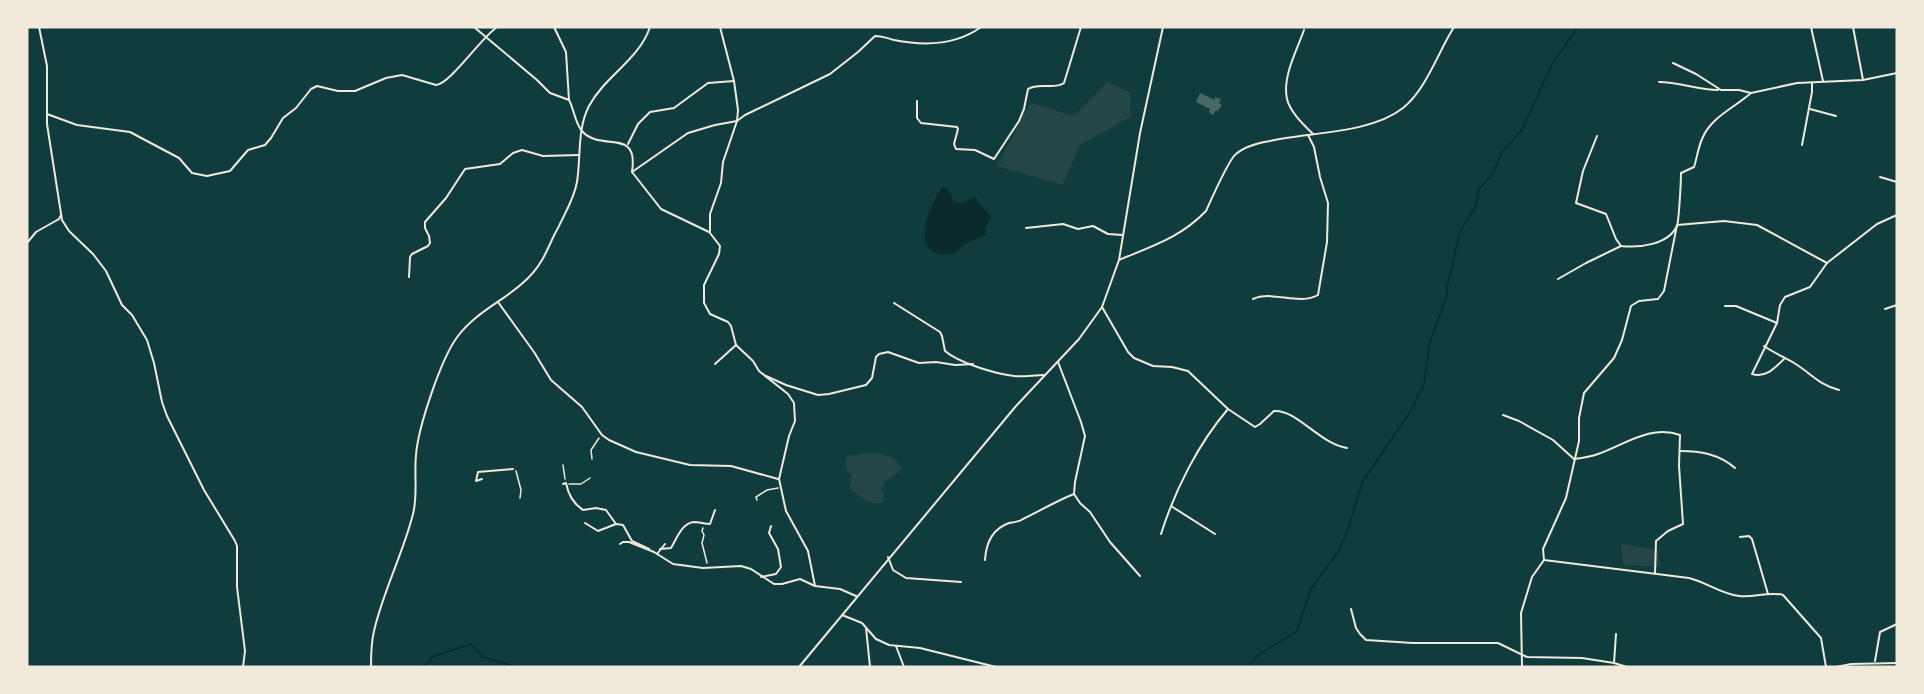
<svg xmlns="http://www.w3.org/2000/svg" width="1924" height="694" font-family="'Space Grotesk',sans-serif">
<style>
.green{fill:#244646}
.water{fill:#0a2a2b}
.lines{fill:none;stroke-linecap:round;stroke-linejoin:round}
.stream{stroke:#0a2a2b;stroke-width:1.5}
.building{fill:#486865}
.path{stroke:#f1e9da;stroke-width:1.5}
.minor{stroke:#f1e9da;stroke-width:2}
</style>
<rect width="100%" height="100%" fill="#0f3d3e"/>
<g class="green">
<path d="M1107,82L1131,93L1130,117L1080,145L1063,185L997,166L1030,103L1074,116Z"/>
<path d="M870,453C883,454 897,456 902,468L895,475L884,482V486L880,491L883,492L884,501C871,508 860,497 850,488L852,474L847,471L846,458L851,455Z"/>
<path d="M1621,544L1658,550L1660,567L1623,565Z"/>
</g>
<path class="water" d="M942,187L948,189L953,201L960,203L976,197L978,202L991,217L985,229L986,235C979,238 972,241 965,244C961,247 959,251 954,253C948,255 938,256 932,251C914,237 933,202 942,187Z"/>
<g class="lines">
<g class="stream">
<path d="M421,667L427,664L432,657L471,644L483,657L517,667"/>
<path d="M1248,667L1258,655L1297,631L1311,589L1339,550L1347,532L1363,481L1410,412L1424,384L1430,342L1447,296V288L1460,231L1475,208L1479,189L1491,176L1503,151L1522,130L1552,64L1578,27"/>
</g>
</g>
<path class="building" d="M1200,93L1215,100V97L1221,99L1219,103L1222,105L1218,111L1216,110L1213,115L1209,112L1210,109L1196,102Z"/>
<g class="lines">
<g class="path">
<path d="M592,459L591,450L599,438"/>
<path d="M563,465L565,479"/>
<path d="M516,471L521,490L520,498"/>
<path d="M569,484H581L590,478"/>
<path d="M757,500L756,497L767,490L778,488"/>
<path d="M703,528L702,531L704,535L702,543L707,563"/>
</g>
<g class="minor">
<path d="M39,27L47,66V124L62,220L69,231L93,254L106,271L122,305L132,315L147,340L154,363L162,402L167,416L204,490L235,541L237,546V587L245,651L243,667"/>
<path d="M474,27L537,80L550,93L569,100C574,109 575,123 582,131C601,153 639,126 632,172L661,209L709,232"/>
<path d="M554,27L566,52L569,100"/>
<path d="M720,27L734,81L738,110L737,121L723,162L721,183L710,214V233L720,246L719,254L704,285V303L710,314L728,322L731,326L736,345L753,361L759,371L788,394L794,403L795,421L789,436L779,479L786,511L808,551L815,586L840,589L856,596"/>
<path d="M1811,27L1823,81"/>
<path d="M1853,27L1863,80"/>
<path d="M1304,30C1297,50 1282,77 1287,99C1290,112 1304,125 1313,134"/>
<path d="M1673,63L1696,74L1721,90H1739L1751,93L1797,83L1863,80L1897,73"/>
<path d="M1659,82C1679,82 1698,90 1718,90"/>
<path d="M917,101V118L921,123L957,127L958,129L954,144L956,149L975,150L994,159L1019,121L1024,109L1028,89C1039,82 1054,90 1064,83L1081,27"/>
<path d="M1810,109L1836,116"/>
<path d="M47,114L77,125L130,132L179,158L192,173L207,176L230,171L248,150L265,145L271,138L283,118L296,108L311,89L317,86L338,91H355L386,78L402,75L436,85C450,84 480,39 497,27"/>
<path d="M1597,136L1583,171L1576,203L1606,214L1616,239L1621,246C1639,248 1668,245 1677,226C1679,219 1681,182 1681,173L1694,167C1697,158 1698,148 1702,139C1711,117 1734,108 1751,93"/>
<path d="M628,144L638,124L650,112L674,108L708,83L734,81"/>
<path d="M1802,145L1812,92V83"/>
<path d="M632,172L688,133L715,125L737,121L745,115L830,74L858,52L875,36C882,36 887,38 894,40C924,46 955,46 981,27"/>
<path d="M1880,177L1897,182"/>
<path d="M1026,228L1063,224L1078,229L1093,226L1108,234L1123,235"/>
<path d="M27,243L36,232L59,219L61,215"/>
<path d="M1119,260C1152,246 1180,238 1206,211C1211,200 1229,159 1236,154C1245,146 1258,143 1270,141C1309,132 1370,134 1403,108C1426,90 1438,52 1454,27"/>
<path d="M409,277L410,257L412,254L428,246L430,243L429,236L425,228V222L446,198L465,169L500,164L513,153L522,150L543,156L579,155"/>
<path d="M1558,279L1586,263L1621,246"/>
<path d="M1253,299C1273,290 1299,306 1318,295L1327,242L1328,203L1320,177L1314,147L1308,135"/>
<path d="M498,302L534,352L551,380L582,407L602,435L609,440L636,452L690,465L731,466L778,479"/>
<path d="M894,303L940,332L942,336L945,351C959,363 996,374 1014,376C1024,377 1034,375 1044,375"/>
<path d="M1725,306H1736L1777,323"/>
<path d="M1102,307L1128,352L1134,358L1153,366L1172,367L1188,371L1228,409L1255,427L1260,424L1274,411C1296,409 1320,444 1347,448"/>
<path d="M1885,309L1897,305"/>
<path d="M1764,346C1774,353 1784,357 1794,363C1811,373 1817,384 1839,390"/>
<path d="M1784,359C1775,368 1766,378 1752,374L1777,323L1780,305L1785,297L1810,287L1827,263L1877,224L1897,215"/>
<path d="M1058,362L1081,422L1085,436L1075,482L1074,494L1080,503L1090,512L1110,542L1140,576"/>
<path d="M715,364L736,345"/>
<path d="M766,376L786,385L818,395L829,394L866,385L872,378L876,357L879,354L888,352L919,363L936,362L955,365L973,364"/>
<path d="M1503,415L1519,421L1553,440L1574,459C1582,458 1590,457 1598,454C1624,445 1651,424 1680,435L1679,466L1683,524L1668,531L1656,541L1655,573"/>
<path d="M1680,451C1700,451 1719,454 1735,468"/>
<path d="M482,479L476,481L478,472L513,469"/>
<path d="M563,484L566,483C568,494 574,504 583,510L596,508L606,510L616,524"/>
<path d="M1171,506L1215,534"/>
<path d="M585,523L598,531L616,524L623,525L632,541L649,549"/>
<path d="M1161,534C1175,490 1198,444 1228,409"/>
<path d="M1740,537L1749,536L1752,539L1768,594"/>
<path d="M620,544L623,542H629L654,552L673,564L703,568L741,566L751,569L774,584H782L800,579L815,586"/>
<path d="M660,549L671,548C677,538 682,523 694,522C700,522 704,524 710,524L715,510"/>
<path d="M657,554L665,544"/>
<path d="M888,557L893,570L906,578L961,582"/>
<path d="M985,560C986,543 992,529 1009,523C1014,522 1019,522 1023,519C1040,511 1056,501 1074,494"/>
<path d="M1544,560L1689,578C1706,582 1721,594 1739,596C1754,598 1769,591 1783,595L1821,638L1826,667"/>
<path d="M761,577L776,574L781,567L778,549L769,533L771,526"/>
<path d="M1351,609L1356,628L1360,634L1366,640L1413,643H1498L1527,657L1582,658L1614,663L1627,667"/>
<path d="M842,615L862,623L876,639L889,645L920,648L996,667"/>
<path d="M866,628L870,667"/>
<path d="M896,646L904,667"/>
<path d="M1875,661L1880,632L1897,624"/>
<path d="M1614,663L1616,634"/>
<path d="M371,667C371,655 371,643 374,631C383,591 403,554 413,514C418,495 414,475 416,455C418,428 441,358 458,336C481,305 522,295 542,260C548,250 552,238 558,228C565,213 574,199 577,182C581,157 577,129 589,106C605,76 639,60 650,27"/>
<path d="M799,667L1016,406L1079,339L1102,307L1119,260L1140,133L1163,27"/>
<path d="M1522,667L1521,613L1532,577L1544,560L1543,549L1566,498L1579,441V418L1584,393L1614,358L1622,340L1631,306L1639,301L1658,299L1664,291L1677,225L1724,221L1757,225L1827,263"/>
<path d="M1836,667L1851,664L1897,663"/>
</g>
</g>
<rect width="1924" height="694" fill="none" stroke="#f1e9da" stroke-width="57"/>
</svg>
